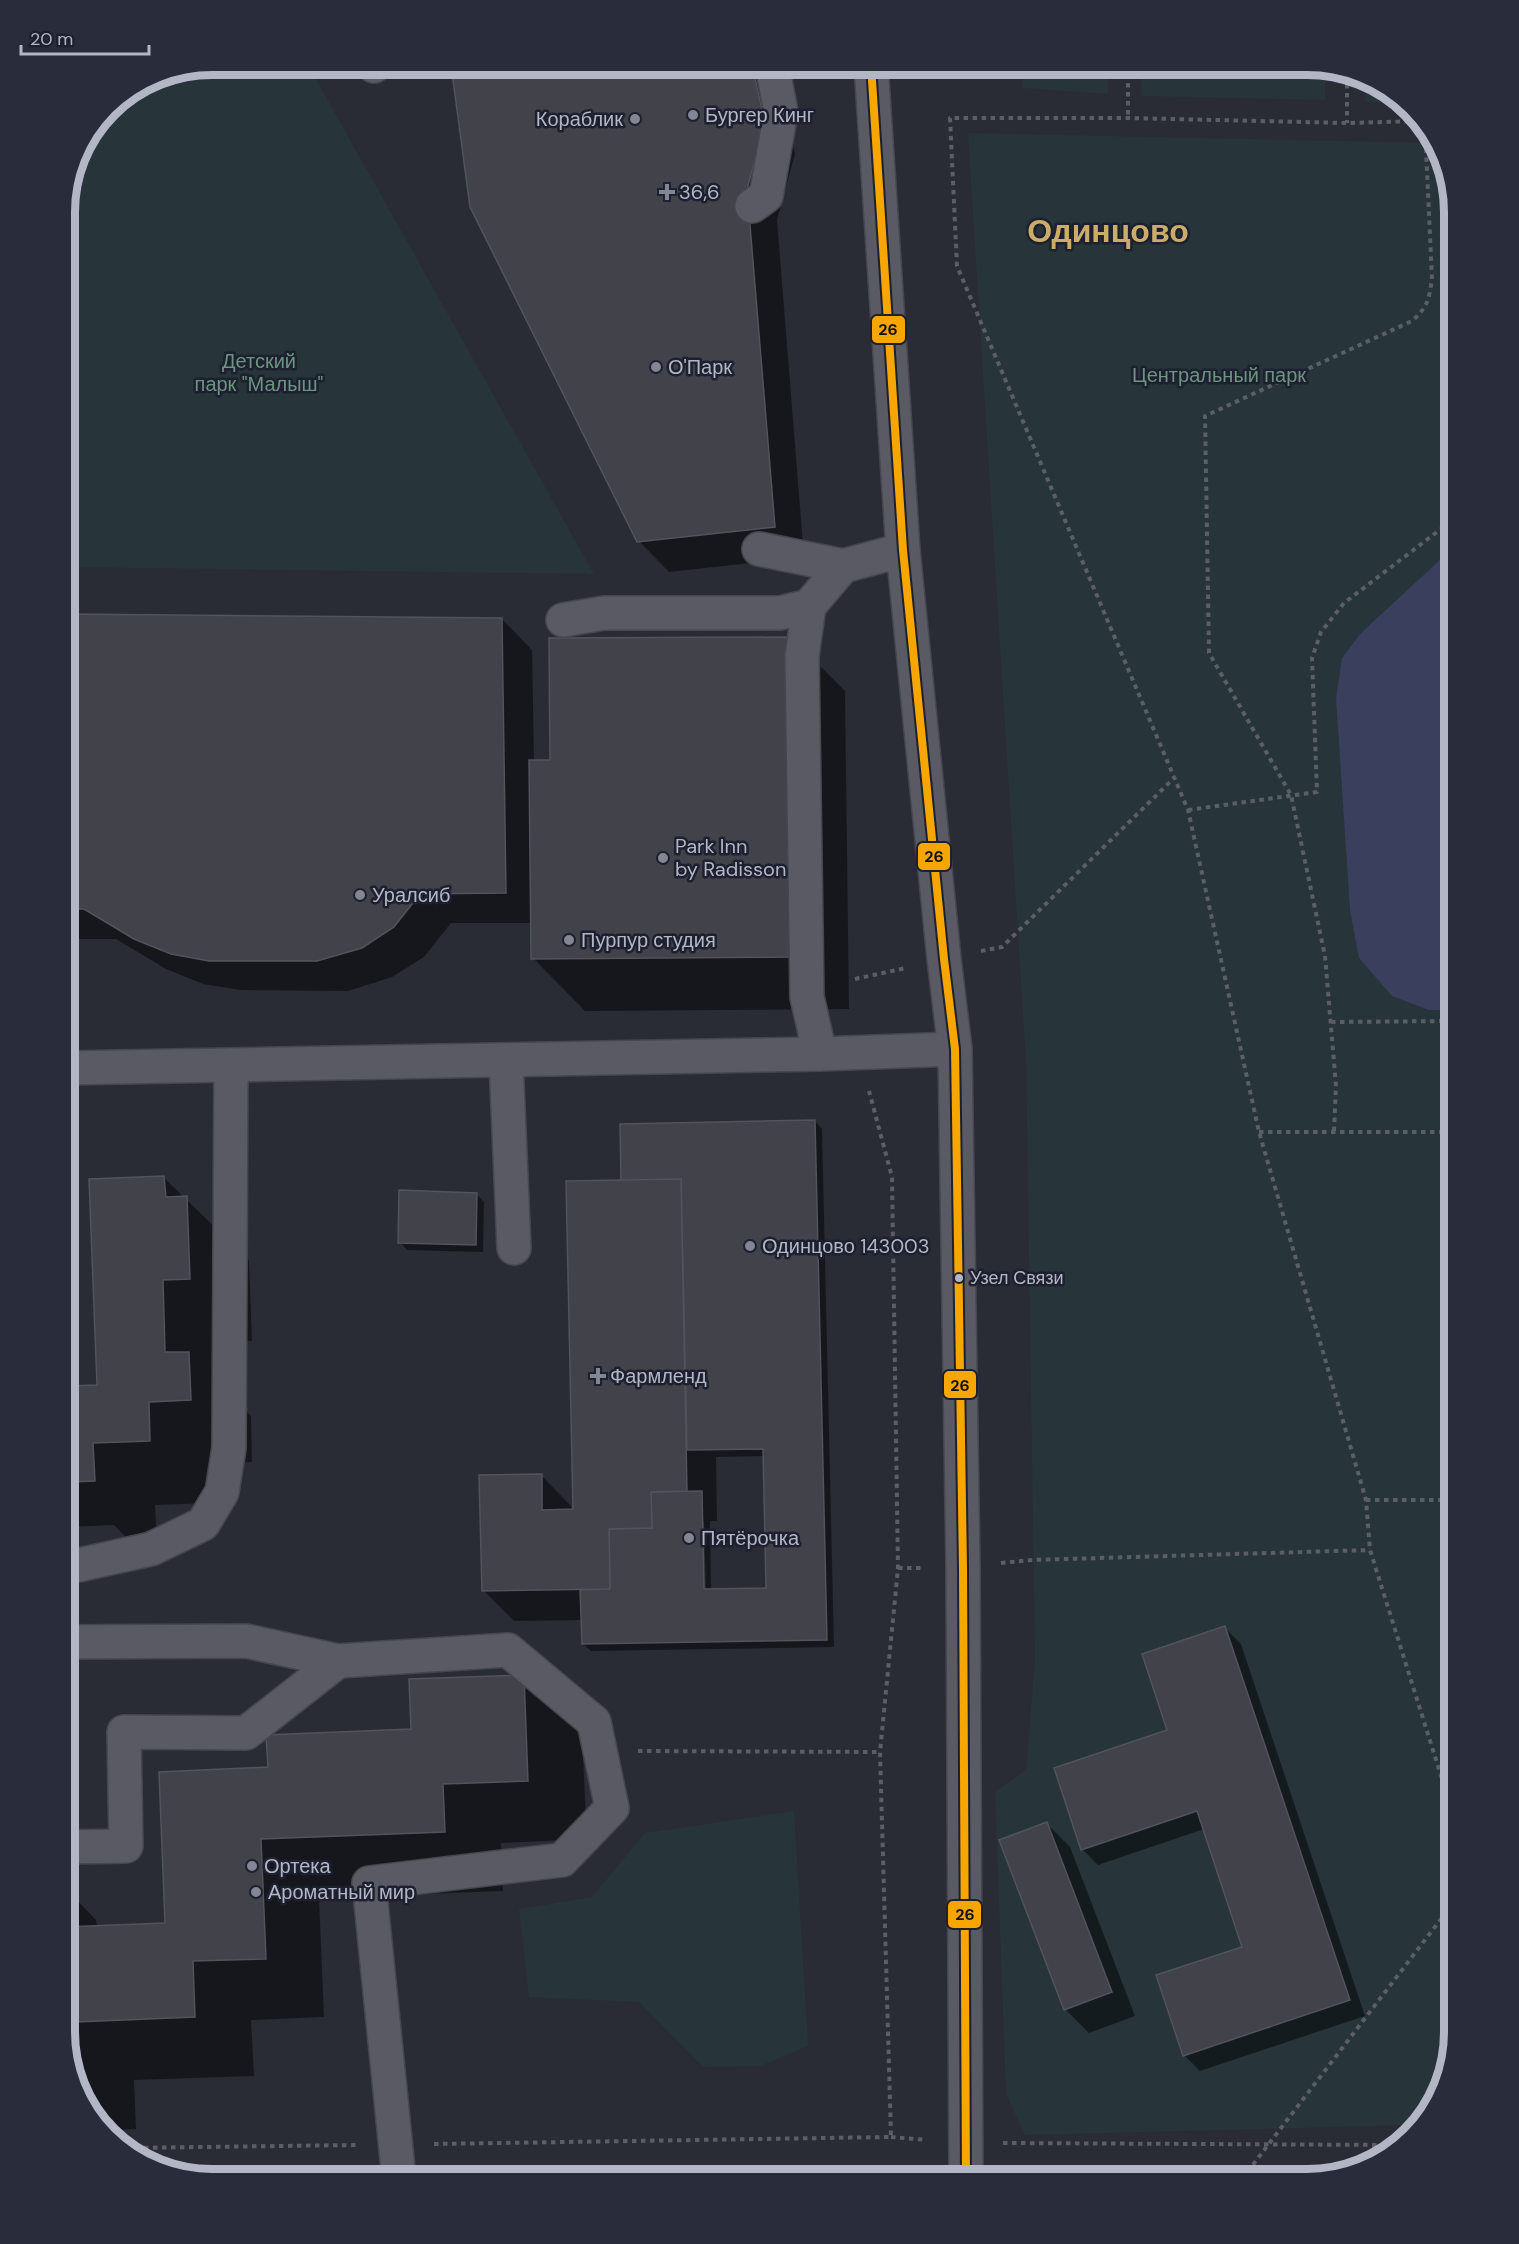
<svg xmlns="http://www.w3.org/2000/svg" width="1519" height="2244" font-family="'DM Sans',sans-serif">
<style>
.green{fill:#27343a}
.water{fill:#393f5d}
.shadow{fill:#0007;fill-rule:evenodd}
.building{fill:#41424a;stroke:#51535d;stroke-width:1.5}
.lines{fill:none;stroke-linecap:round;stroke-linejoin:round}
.minor-casing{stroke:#46474e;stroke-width:36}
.path{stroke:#5c5e66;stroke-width:4;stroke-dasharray:4.5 4.5;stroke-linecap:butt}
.minor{stroke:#595a63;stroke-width:33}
.bus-1-casing{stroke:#1d202f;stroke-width:12}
.bus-1{stroke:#f7a600;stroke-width:8}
.poi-dot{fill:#838693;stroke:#1d202f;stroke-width:2}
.bus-dot{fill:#b3b6c5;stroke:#1d202f;stroke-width:2}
.labels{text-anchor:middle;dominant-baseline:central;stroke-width:5;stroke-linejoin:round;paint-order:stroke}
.bus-label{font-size:18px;fill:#b3b6c5;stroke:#1d202f;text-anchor:start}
.poi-label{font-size:20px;fill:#b3b6c5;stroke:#1d202f;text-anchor:start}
.park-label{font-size:20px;fill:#6c9480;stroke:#1d202f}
.town-label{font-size:32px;font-weight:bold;fill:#cbad69;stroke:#1d202f}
.rim{fill:none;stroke:#b3b6c5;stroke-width:8}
.line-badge{stroke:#1d202f;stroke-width:2}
.pale-badge-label{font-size:16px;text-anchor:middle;font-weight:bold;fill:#111}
</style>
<rect width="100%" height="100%" fill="#2a2c35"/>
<g class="green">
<path d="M212,65H308L594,574L65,567V203L76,155L108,107L156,76Z"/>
<path d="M1024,65H1109L1108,94L1022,88Z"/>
<path d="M1142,65H1316L1326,68L1325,100L1141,96Z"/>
<path d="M1365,81L1389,89L1401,102H1365Z"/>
<path d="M968,133L1436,143L1454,212V2032L1435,2106L1415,2125L1025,2135L1006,2094L995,1792L1026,1770L1035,1659L1026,1061Z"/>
<path d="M794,1811L808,2046L760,2066L703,2067L639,2002L529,1997L519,1909L592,1897L645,1833Z"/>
</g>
<path class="water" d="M1454,547V1010H1429L1392,996L1359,958L1350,910L1336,698L1342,658L1361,633Z"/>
<g class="shadow">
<path d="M453,65H775L795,154L777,220L804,557L669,572L639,541L472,207Z"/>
<path d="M65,616L502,619L532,650L534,761H551L792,638L845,691L849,1009L585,1011L533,958L532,923H451L424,957L392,977L348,991L240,990L203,984L166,969L116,939H65Z"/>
<path d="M815,1121L822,1129L834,1647L591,1651L583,1644L582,1620L514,1621L484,1591L541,1475L571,1506V1511H575L623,1182ZM765,1456L768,1589L711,1590L710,1521H717L716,1457ZM701,1521H704L706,1596L703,1597Z"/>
<path d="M164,1178L249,1260L252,1341L224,1342L226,1391L251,1416L252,1462L210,1464L212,1503L155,1505L157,1543L133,1544L114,1525L67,1527L68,1550H65V1388L98,1386Z"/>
<path d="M476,1194L484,1202L483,1252L407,1250L400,1242Z"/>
<path d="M1225,1628L1241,1644L1365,2016L1200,2071L1184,2055L1244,1947L1204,1829L1098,1865L1082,1849L1169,1731Z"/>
<path d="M523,1676L582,1735L587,1839L501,1843L503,1891L319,1898L324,2017L251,2020L254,2076L134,2080L136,2129L108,2130L84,2105L64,2032L65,1888L96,1920L97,1927L167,1925L269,1769L413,1731Z"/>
<path d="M1047,1824L1070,1847L1135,2016L1089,2033L1066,2010L1001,1841Z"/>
</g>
<g class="building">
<path d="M451,65H752L765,123L747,189L775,527L637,542L470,207Z"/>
<path d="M65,614L502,618L506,893L420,894L394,927L362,948L317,961H209L171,954L134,939L84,909H65Z"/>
<path d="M793,637L797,957L531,959L529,760H550L549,638Z"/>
<path d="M815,1120L827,1640L582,1644L580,1590L610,1589L609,1529L652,1528L651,1492L702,1491L704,1589L766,1588L763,1449L687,1450L681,1179L621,1181L620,1124Z"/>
<path d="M164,1176L166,1197L187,1196L190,1279L163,1280L165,1352H189L191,1400L149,1402L150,1441L93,1443L95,1481L69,1482L68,1463H65V1386L97,1385L89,1179Z"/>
<path d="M681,1179L687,1491L651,1492L652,1528L609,1529L610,1589L482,1591L479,1475L542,1474V1510L573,1509L566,1181Z"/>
<path d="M399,1190L477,1193L476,1245L398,1243Z"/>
<path d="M1225,1626L1350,2000L1183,2056L1156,1975L1242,1947L1197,1811L1081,1850L1054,1768L1167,1730L1142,1654Z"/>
<path d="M524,1675L528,1781L443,1784L445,1832L261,1839L266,1959L193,1961L195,2017L76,2022L78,2070H75L64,2032L65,1927L165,1923L159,1772L268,1767L266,1735L411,1729L409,1679Z"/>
<path d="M1047,1822L1112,1992L1064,2010L999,1840Z"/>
</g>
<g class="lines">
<defs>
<g id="minor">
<path d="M374,65V66"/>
<path d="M871,65L903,550L944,959L955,1049L963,1568L966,2179"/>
<path d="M752,206L766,196L781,112L772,65"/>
<path d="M759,549L843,566L903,550"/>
<path d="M809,606L802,656L807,997L820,1054"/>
<path d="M563,620L604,613H780L809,606L843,566"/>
<path d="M506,1060L514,1248"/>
<path d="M65,1068L820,1054L955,1049"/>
<path d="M65,1565H79L151,1549L203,1524L222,1492L229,1448L231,1065"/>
<path d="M65,1642L246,1641L338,1661L508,1650L594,1722L612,1808L562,1860L369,1883L399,2179"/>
<path d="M65,1847L126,1846L124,1732L246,1733L338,1661"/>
</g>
</defs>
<use href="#minor" class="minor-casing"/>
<g class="path">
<path d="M1128,65V118"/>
<path d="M1347,75V123"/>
<path d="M1418,121L1347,123L1128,118H950L957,266L1188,810L1259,1132L1366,1500L1370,1550L1454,1817"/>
<path d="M1188,810L1317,792L1312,658L1321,632L1344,603L1454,519"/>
<path d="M981,951L1002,947L1175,777"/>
<path d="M855,979L906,968"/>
<path d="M1331,1022L1454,1021"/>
<path d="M1334,1131L1336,1086L1325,956L1291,795L1209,653L1205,416L1412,321C1428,307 1429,299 1432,279L1425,128"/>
<path d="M1259,1132H1454"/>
<path d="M1366,1500H1454"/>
<path d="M1001,1563L1032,1560L1370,1550"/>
<path d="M898,1568H925"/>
<path d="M638,1751L880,1752"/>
<path d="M891,2137L927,2140"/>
<path d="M1003,2143L1395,2145"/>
<path d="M434,2144L891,2137L880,1752L898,1568L892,1177L869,1091"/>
<path d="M126,2148L357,2145"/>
<path d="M1242,2179L1454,1902"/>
</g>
<use href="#minor" class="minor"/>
<defs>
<path id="bus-1" d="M871,65L903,550L944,959L955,1049L963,1568L966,2179"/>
</defs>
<use href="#bus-1" class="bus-1-casing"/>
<use href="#bus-1" class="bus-1"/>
</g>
<g class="poi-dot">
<circle cx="693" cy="115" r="6"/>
<circle cx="635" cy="119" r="6"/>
<path d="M664 183h6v6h6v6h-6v6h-6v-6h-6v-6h6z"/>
<circle cx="656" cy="367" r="6"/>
<circle cx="663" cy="858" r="6"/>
<circle cx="360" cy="895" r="6"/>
<circle cx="569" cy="940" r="6"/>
<circle cx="750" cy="1246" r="6"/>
<path d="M595 1367h6v6h6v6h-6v6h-6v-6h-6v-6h6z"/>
<circle cx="689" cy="1538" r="6"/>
<circle cx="252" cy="1866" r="6"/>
<circle cx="256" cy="1892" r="6"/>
</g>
<circle class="bus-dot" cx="959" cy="1278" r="5"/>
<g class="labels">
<g class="bus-label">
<text x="970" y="1278">Узел Связи</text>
</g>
<g class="poi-label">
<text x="705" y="115">Бургер Кинг</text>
<text x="623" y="119" text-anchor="end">Кораблик</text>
<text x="679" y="192">36,6</text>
<text x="668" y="367">О'Парк</text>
<text x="675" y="846">Park Inn<tspan x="675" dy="23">by Radisson</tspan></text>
<text x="372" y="895">Уралсиб</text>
<text x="581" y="940">Пурпур студия</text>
<text x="762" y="1246">Одинцово 143003</text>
<text x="610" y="1376">Фармленд</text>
<text x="701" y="1538">Пятёрочка</text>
<text x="264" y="1866">Ортека</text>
<text x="268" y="1892">Ароматный мир</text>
</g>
<g class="park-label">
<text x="259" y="361">Детский<tspan x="259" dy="23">парк "Малыш"</tspan></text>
<text x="1219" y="375">Центральный парк</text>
</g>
<g class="town-label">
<text x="1108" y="231">Одинцово</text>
</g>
</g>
<path d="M0 0H1519V2244H0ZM212 75H1307A137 137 0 0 1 1444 212V2032A137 137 0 0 1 1307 2169H212A137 137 0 0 1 75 2032V212A137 137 0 0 1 212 75Z" fill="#292c3b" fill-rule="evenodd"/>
<path class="rim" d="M212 75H1307A137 137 0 0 1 1444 212V2032A137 137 0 0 1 1307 2169H212A137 137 0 0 1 75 2032V212A137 137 0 0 1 212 75Z"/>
<g class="line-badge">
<rect x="871" y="315" width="35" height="29" rx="6" fill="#f7a600"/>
<rect x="917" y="842" width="34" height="29" rx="6" fill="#f7a600"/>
<rect x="943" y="1370" width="34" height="29" rx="6" fill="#f7a600"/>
<rect x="947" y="1900" width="35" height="29" rx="6" fill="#f7a600"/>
</g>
<g class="pale-badge-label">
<text x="888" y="335">26</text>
<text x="934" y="862">26</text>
<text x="960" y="1391">26</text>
<text x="965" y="1920">26</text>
</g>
<path d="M21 45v9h128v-9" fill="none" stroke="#b3b6c5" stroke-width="3"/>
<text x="30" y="45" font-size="18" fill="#b3b6c5" stroke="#1d202f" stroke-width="4.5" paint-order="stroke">20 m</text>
</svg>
